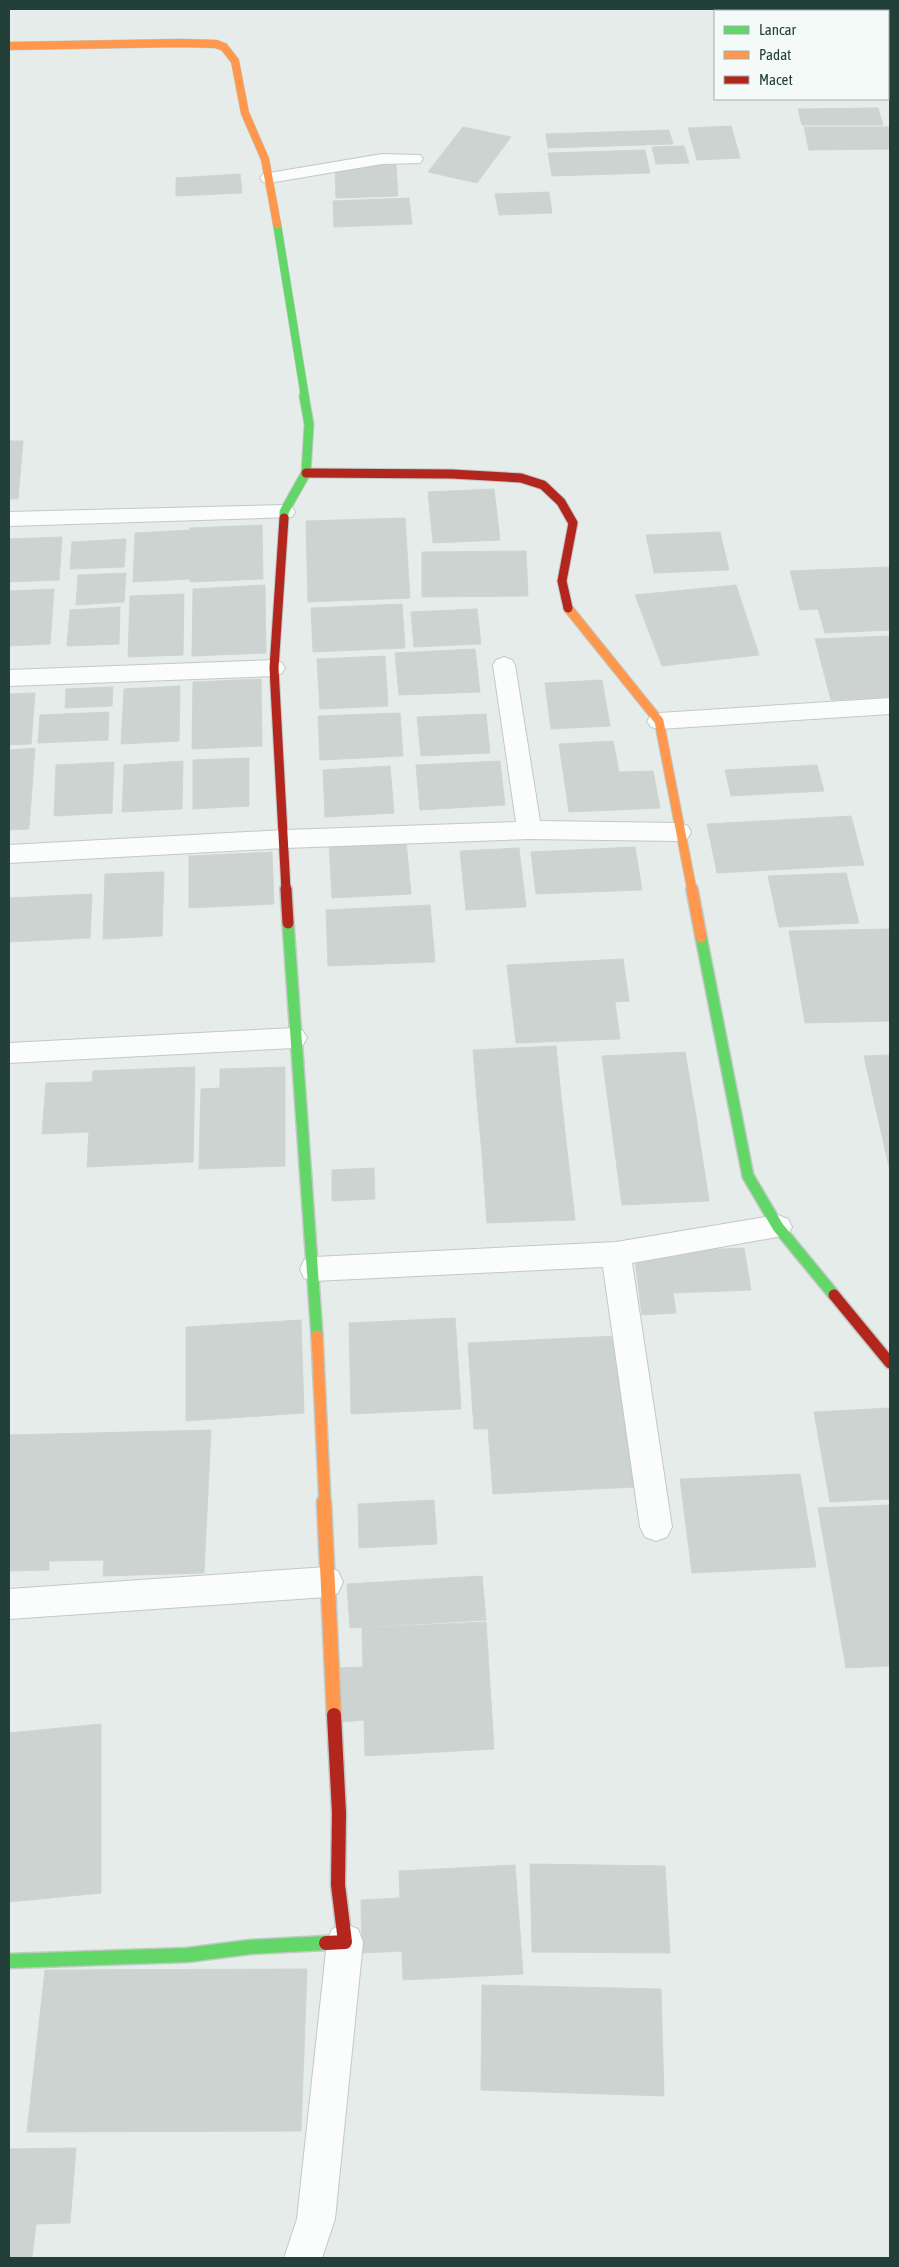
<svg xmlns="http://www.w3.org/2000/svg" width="899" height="2267" font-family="'Asap Condensed',sans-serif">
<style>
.building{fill:#cdd3d1;stroke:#cfd5d2}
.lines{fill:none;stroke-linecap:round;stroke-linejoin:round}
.street-casing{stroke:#c3c9c6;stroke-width:2}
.fast-far3-casing{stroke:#c1c9c6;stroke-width:9}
.fast-far2-casing{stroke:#c1c9c6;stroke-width:11}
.fast-far1-casing{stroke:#c1c9c6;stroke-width:14}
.fast-casing{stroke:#c1c9c6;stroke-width:17}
.slow-far3-casing{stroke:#c1c9c6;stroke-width:9}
.slow-far2-casing{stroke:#c1c9c6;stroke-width:11}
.slow-far1-casing{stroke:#c1c9c6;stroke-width:14}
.slow-casing{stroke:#c1c9c6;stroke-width:17}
.jam-far2-casing{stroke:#c1c9c6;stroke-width:11}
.jam-far1-casing{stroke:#c1c9c6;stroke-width:14}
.jam-casing{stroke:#c1c9c6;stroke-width:17}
.street{fill:#fbfcfc;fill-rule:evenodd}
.fast-far3{stroke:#63d668;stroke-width:8}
.fast-far2{stroke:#63d668;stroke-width:9}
.fast-far1{stroke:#63d668;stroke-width:11}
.fast{stroke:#63d668;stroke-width:14}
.slow-far3{stroke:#ff974d;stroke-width:8}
.slow-far2{stroke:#ff974d;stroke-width:9}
.slow-far1{stroke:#ff974d;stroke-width:11}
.slow{stroke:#ff974d;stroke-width:14}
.jam-far2{stroke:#b3261e;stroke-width:9}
.jam-far1{stroke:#b3261e;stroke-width:11}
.jam{stroke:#b3261e;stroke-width:14}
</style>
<rect width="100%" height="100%" fill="#e6ece9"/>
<g class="building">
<path d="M878,108L883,125H802L798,109Z"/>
<path d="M731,126L740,158L697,160L688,128Z"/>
<path d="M463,127L511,137L477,183L428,172Z"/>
<path d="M804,127H890V149L809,150Z"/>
<path d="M669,130L673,144L548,148L546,134Z"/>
<path d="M684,146L689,163L656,164L652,147Z"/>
<path d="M645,150L650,173L552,176L548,153Z"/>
<path d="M396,165L398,196L336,198L335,167Z"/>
<path d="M240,174L242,193L176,196V178Z"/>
<path d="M549,192L552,213L499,215L495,194Z"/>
<path d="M409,198L412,224L334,227L333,201Z"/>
<path d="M9,441H23L18,499H9Z"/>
<path d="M494,489L500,540L433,543L428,492Z"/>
<path d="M405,518L410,598L308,602L306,521Z"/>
<path d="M262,525L263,579L190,582V528Z"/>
<path d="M190,530V579L133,582L135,533Z"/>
<path d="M720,532L729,570L654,573L646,535Z"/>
<path d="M62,537L59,580L9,582V539Z"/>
<path d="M126,539L124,567L70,569L72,542Z"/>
<path d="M526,551L528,596L422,597V552Z"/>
<path d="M890,567V630L825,633L818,609L800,610L790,571Z"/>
<path d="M126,573L124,602L76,605L78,575Z"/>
<path d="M265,585L266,653L192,656L193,589Z"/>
<path d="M736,585L759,655L662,666L635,595Z"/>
<path d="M54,589L50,644L9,646V591Z"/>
<path d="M184,594L183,655L128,657L130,596Z"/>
<path d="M402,604L405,648L313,652L311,608Z"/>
<path d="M120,607L119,644L67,646L70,610Z"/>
<path d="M477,609L481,644L414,647L411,612Z"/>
<path d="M890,636V697L831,700L815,639Z"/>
<path d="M475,649L480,692L399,695L395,653Z"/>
<path d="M385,656L388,706L320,709L317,659Z"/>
<path d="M261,679L262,746L192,749L193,682Z"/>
<path d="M602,680L610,726L551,729L545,683Z"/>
<path d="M180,686L179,741L121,744L124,689Z"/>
<path d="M113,687L112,706L65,708L66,689Z"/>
<path d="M35,693L31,744L9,745V694Z"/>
<path d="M109,712L108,740L38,743L40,715Z"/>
<path d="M400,713L403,756L320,760L318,716Z"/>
<path d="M486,714L490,753L421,756L417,717Z"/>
<path d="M613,741L619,772L653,771L660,808L569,812L559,744Z"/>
<path d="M35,748L29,829L9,830V750Z"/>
<path d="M249,758V806L193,809V760Z"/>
<path d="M183,761L182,809L122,812L124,765Z"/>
<path d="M500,761L505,805L420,810L416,765Z"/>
<path d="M114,762L112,813L54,816L56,765Z"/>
<path d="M817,765L824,791L731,796L725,770Z"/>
<path d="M390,766L394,813L325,817L323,770Z"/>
<path d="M851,816L864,865L717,873L707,824Z"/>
<path d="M406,840L411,894L332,898L329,844Z"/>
<path d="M635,847L642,890L536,894L531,852Z"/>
<path d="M519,848L526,907L466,910L460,851Z"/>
<path d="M272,852L274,904L189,908V856Z"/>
<path d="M164,872L162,936L103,939L105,874Z"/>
<path d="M846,873L859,923L779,927L768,876Z"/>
<path d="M92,894L90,938L9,942V898Z"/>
<path d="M430,905L435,962L328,966L326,910Z"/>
<path d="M890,929V1021L805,1023L789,931Z"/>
<path d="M623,959L629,1001L615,1002L620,1039L516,1043L507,965Z"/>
<path d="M556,1046L561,1096L477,1100L473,1050Z"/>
<path d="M685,1052L695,1110L610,1115L602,1056Z"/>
<path d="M890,1055V1171L864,1056Z"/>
<path d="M195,1067L193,1162L87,1167L89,1132L42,1134L46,1083L92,1082L93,1071Z"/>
<path d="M285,1067V1166L199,1169L201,1089L220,1088V1069Z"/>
<path d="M561,1096L567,1150L482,1154L477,1100Z"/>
<path d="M695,1110L709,1201L622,1205L610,1115Z"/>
<path d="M567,1150L575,1220L487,1223L482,1154Z"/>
<path d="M374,1168L375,1199L332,1201V1170Z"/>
<path d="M744,1248L751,1290L673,1293L676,1313L642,1315L634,1253Z"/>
<path d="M455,1318L461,1409L351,1414L349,1323Z"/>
<path d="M301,1320L304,1413L186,1421V1327Z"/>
<path d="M617,1336L635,1487L493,1494L488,1429H474L468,1343Z"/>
<path d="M890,1408V1499L830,1502L814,1412Z"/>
<path d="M211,1430L204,1573L103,1576L104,1560L49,1561V1570L9,1571V1435Z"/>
<path d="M800,1474L816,1567L692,1573L680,1479Z"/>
<path d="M434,1500L437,1544L359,1548L358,1504Z"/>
<path d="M890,1505V1666L846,1668L818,1508Z"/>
<path d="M482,1576L486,1620L350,1628L347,1584Z"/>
<path d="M486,1622L494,1749L365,1756L364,1720L341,1722L339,1668L363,1667L362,1628Z"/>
<path d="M101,1724V1893L9,1902V1733Z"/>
<path d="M530,1864L665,1866L670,1953L532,1952Z"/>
<path d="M515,1865L523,1974L403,1980L402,1951L362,1953L361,1900L400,1898L399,1871Z"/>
<path d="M307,1969L301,2131L27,2132L45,1970Z"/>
<path d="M482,1985L661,1989L664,2096L481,2090Z"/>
<path d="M76,2148L70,2223L36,2224L32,2258H9V2149Z"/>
</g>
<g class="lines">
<defs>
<g id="street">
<path d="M382,154L420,155L423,159L420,163L382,164L269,183L263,182L260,178L263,174L269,173Z"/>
<path d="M284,505L292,507L295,512L292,517L9,526V512Z"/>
<path d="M504,657L512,660L515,665L540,821L679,823L688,826L691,832L688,838L679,841L529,839L285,848L9,863V845L285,830L516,822L493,665L496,660Z"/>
<path d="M274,660L282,663L285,668L282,673L274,676L9,686V670Z"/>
<path d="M890,698V714L659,729L651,727L647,721L651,715L659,713Z"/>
<path d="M294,1028L303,1031L307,1038L303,1045L294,1048L9,1063V1043Z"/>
<path d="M778,1215L788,1219L792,1227L788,1235L632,1263L672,1527L667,1537L656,1541L645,1537L640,1527L603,1267L314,1281L304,1278L300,1269L304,1260L314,1257L616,1242Z"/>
<path d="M327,1567L338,1571L343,1582L338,1593L327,1597L9,1619V1589Z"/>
<path d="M345,1924L358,1929L363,1942L335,2219L322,2258H284L297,2219L327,1942L332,1929Z"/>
</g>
<path id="fast-far3" d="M277,224L305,397"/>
<path id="fast-far2" d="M284,518V512L306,473L309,424L304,396"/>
<g id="fast-far1">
<path d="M288,923L317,1336"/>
<path d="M701,937L748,1176L778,1227L834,1295"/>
</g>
<path id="fast" d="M9,1961L187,1955L250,1947L326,1943"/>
<path id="slow-far3" d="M9,46L180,43L216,44L224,47L235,61L245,113L265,159L277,224"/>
<path id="slow-far2" d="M568,608L659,721L692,890"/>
<g id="slow-far1">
<path d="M692,889L701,937"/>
<path d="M317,1336L325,1504"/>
</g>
<path id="slow" d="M324,1502L334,1715"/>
<g id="jam-far2">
<path d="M306,473L452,474L521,478L543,485L561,502L573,523L562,581L568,608"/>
<path d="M284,518L274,668L286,890"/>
</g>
<g id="jam-far1">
<path d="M286,889L288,923"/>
<path d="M834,1295L890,1363"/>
</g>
<path id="jam" d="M326,1943L345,1942L338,1885L339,1813L334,1715"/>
</defs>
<use href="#street" class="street-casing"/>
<use href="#fast-far3" class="fast-far3-casing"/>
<use href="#fast-far2" class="fast-far2-casing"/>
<use href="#fast-far1" class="fast-far1-casing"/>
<use href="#fast" class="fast-casing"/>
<use href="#slow-far3" class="slow-far3-casing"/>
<use href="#slow-far2" class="slow-far2-casing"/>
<use href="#slow-far1" class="slow-far1-casing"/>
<use href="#slow" class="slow-casing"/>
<use href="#jam-far2" class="jam-far2-casing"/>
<use href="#jam-far1" class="jam-far1-casing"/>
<use href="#jam" class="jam-casing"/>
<use href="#street" class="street"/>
<use href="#fast-far3" class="fast-far3"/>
<use href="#fast-far2" class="fast-far2"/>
<use href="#fast-far1" class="fast-far1"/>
<use href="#fast" class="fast"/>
<use href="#slow-far3" class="slow-far3"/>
<use href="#slow-far2" class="slow-far2"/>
<use href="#slow-far1" class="slow-far1"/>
<use href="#slow" class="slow"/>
<use href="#jam-far2" class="jam-far2"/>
<use href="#jam-far1" class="jam-far1"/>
<use href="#jam" class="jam"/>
</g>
<rect width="899" height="2267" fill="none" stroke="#224039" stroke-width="20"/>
<rect x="714" y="10" width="175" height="90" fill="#f4faf7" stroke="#a0b0ab"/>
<rect x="724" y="26" width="25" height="8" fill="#63d668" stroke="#a0b0ab"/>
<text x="759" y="35" font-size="15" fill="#224039">Lancar</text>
<rect x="724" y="51" width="25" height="8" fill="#ff974d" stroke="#a0b0ab"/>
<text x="759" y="60" font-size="15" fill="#224039">Padat</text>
<rect x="724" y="76" width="25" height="8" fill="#b3261e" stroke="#a0b0ab"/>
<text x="759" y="85" font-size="15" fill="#224039">Macet</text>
</svg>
